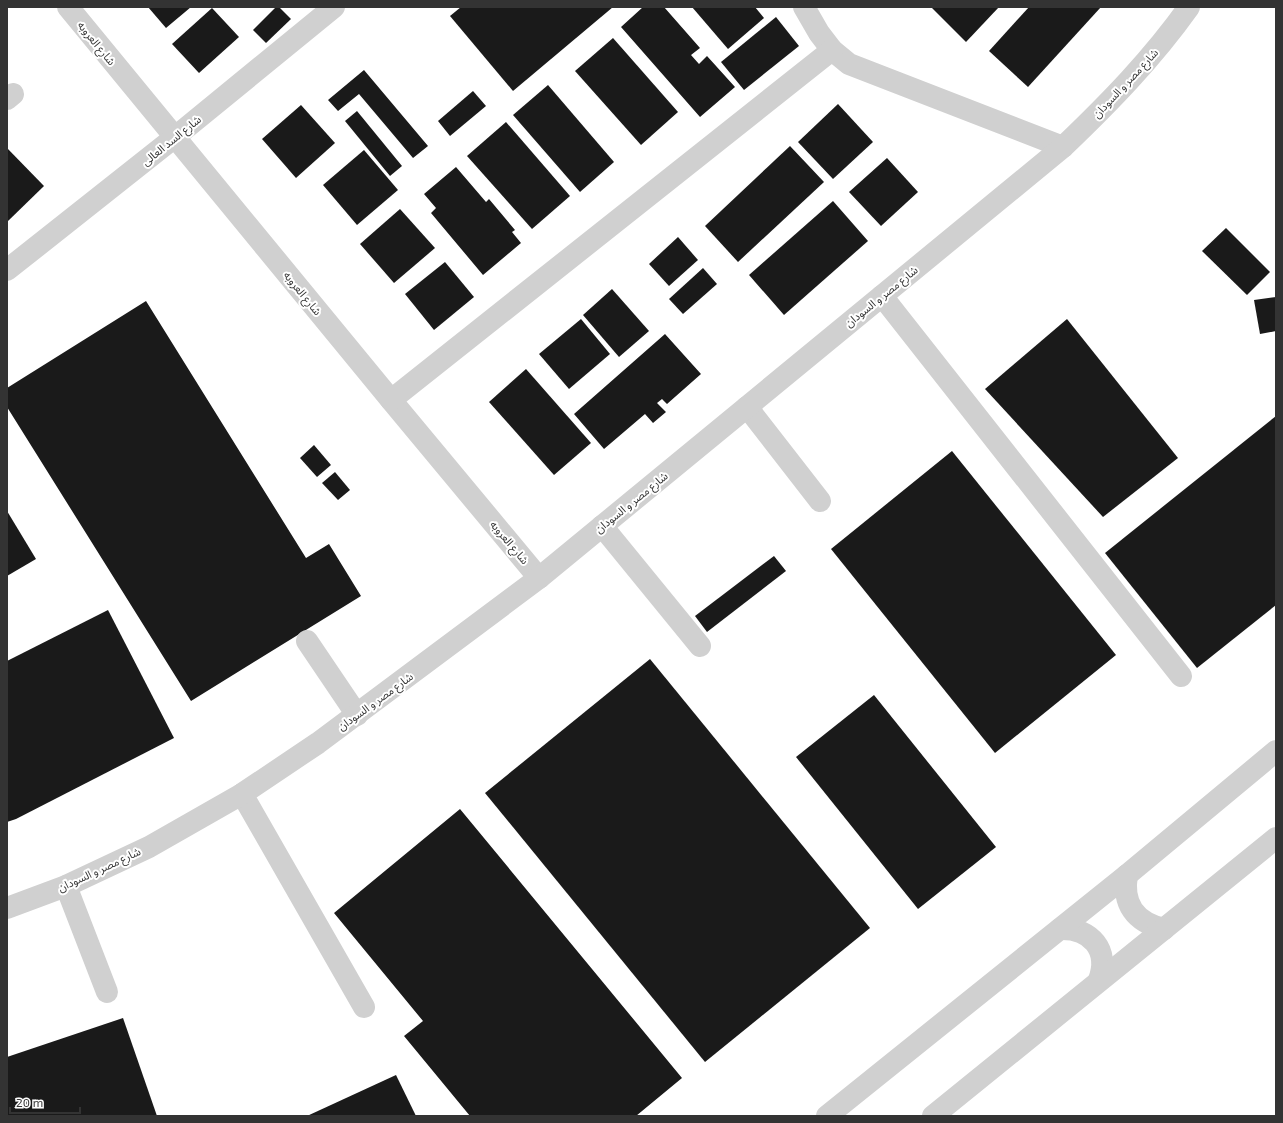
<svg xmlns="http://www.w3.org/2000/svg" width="1283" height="1123" font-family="'Exo 2','Noto Sans Arabic',sans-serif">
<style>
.building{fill:#1a1a1a}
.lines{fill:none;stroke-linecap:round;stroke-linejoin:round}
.minor{stroke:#d0d0d0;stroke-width:22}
.labels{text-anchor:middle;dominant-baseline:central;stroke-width:4;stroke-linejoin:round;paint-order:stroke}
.street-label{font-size:11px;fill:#333;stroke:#fff}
</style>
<rect width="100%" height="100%" fill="#fff"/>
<g class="building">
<path d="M148,7H191L166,28Z"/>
<path d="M276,7H279L291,19L266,43L253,30Z"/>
<path d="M461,7H613L513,91L450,16Z"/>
<path d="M643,7H664L700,48L691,55L699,64L707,56L735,87L700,117L621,27Z"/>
<path d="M692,7H755L764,18L728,49Z"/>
<path d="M931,7H999L966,42Z"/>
<path d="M1029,7H1101L1028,87L989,51Z"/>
<path d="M212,8L239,37L199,73L172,44Z"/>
<path d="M776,17L799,46L744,90L721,62Z"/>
<path d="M613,38L678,112L641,145L575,71Z"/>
<path d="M364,70L428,146L413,158L359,94L338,111L328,100Z"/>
<path d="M548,85L614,162L580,192L513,115Z"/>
<path d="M473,91L486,106L450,136L438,121Z"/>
<path d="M838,104L873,142L833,179L798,142Z"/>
<path d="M301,105L335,143L296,178L262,139Z"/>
<path d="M357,111L402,166L390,176L345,121Z"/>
<path d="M506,122L570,196L532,229L467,156Z"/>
<path d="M790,146L824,182L738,262L705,226Z"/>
<path d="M7,148L44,186L7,222Z"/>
<path d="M364,150L398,190L357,225L323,185Z"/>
<path d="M887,158L918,192L881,226L849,192Z"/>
<path d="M456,167L486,202L489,199L515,230L512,232L521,243L483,275L431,213L436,208L424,194Z"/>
<path d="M833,201L868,241L784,315L749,275Z"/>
<path d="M400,209L435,248L394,283L360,244Z"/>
<path d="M1226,228L1270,272L1247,295L1202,251Z"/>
<path d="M678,237L698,260L669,286L649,264Z"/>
<path d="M445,262L474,297L434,330L405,294Z"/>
<path d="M703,268L717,284L683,314L669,299Z"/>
<path d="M612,289L649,331L619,357L583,315Z"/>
<path d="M1276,297V331L1260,334L1254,300Z"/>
<path d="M146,301L306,558L329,544L361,596L191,701L7,407V388Z"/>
<path d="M581,319L610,354L569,389L539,354Z"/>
<path d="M1067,319L1178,458L1103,517L985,389Z"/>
<path d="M665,334L701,374L667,404L662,399L657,403L666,412L653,423L645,414L604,449L574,414Z"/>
<path d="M526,369L591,443L554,475L489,402Z"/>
<path d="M1276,416V605L1197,668L1105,553Z"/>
<path d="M314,445L331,465L317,477L300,458Z"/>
<path d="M952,451L1116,655L995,753L831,549Z"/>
<path d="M335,472L350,490L338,500L322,483Z"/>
<path d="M7,511L36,559L7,576Z"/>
<path d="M774,556L786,571L707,632L695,616Z"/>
<path d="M108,610L174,738L16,819L7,822V661Z"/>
<path d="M650,659L870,928L705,1062L485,793Z"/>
<path d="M874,695L996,847L918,909L796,757Z"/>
<path d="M460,809L682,1078L636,1116H470L404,1036L423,1021L334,913Z"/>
<path d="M123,1018L157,1116H7V1057Z"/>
<path d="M396,1075L416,1116H307Z"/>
</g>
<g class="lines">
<g class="minor">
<path d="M68,7L391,400L539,578"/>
<path d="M804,7L819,33L832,50L849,64L1063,147"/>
<path d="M7,99L13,94"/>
<path d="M7,270L175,137L334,7"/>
<path d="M882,296L1181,676"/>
<path d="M391,400L832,50"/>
<path d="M747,407L820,501"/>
<path d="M602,526L700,646"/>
<path d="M307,641L357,715"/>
<path d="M242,794L364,1007"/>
<path d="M1127,875C1122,904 1135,922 1164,929"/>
<path d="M66,886L107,992"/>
<path d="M7,908L66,886L149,847L242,794L318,743L539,578L1063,147C1109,103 1152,59 1189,7"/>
<path d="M1060,929C1091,928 1110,950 1099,980"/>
<path d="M827,1116L1127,875L1276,751"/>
<path d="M933,1116L1276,838"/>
</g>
</g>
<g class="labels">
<g class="street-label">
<text transform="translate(97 43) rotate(51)">شارع العروبه</text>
<text transform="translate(1125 83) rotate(-47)">شارع مصر و السودان</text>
<text transform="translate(171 140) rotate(-39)">شارع السد العالى</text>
<text transform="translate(303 293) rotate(51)">شارع العروبه</text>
<text transform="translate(881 296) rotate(-39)">شارع مصر و السودان</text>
<text transform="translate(631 502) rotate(-39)">شارع مصر و السودان</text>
<text transform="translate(510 542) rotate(50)">شارع العروبه</text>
<text transform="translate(375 701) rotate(-36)">شارع مصر و السودان</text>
<text transform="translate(99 869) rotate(-25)">شارع مصر و السودان</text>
</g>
</g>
<rect width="1283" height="1123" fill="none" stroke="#333333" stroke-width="16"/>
<path d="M10 1107v6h70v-6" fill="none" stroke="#333333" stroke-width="2"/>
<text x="16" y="1107" font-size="12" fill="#333333" stroke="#ffffff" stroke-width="3" paint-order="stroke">20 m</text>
</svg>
